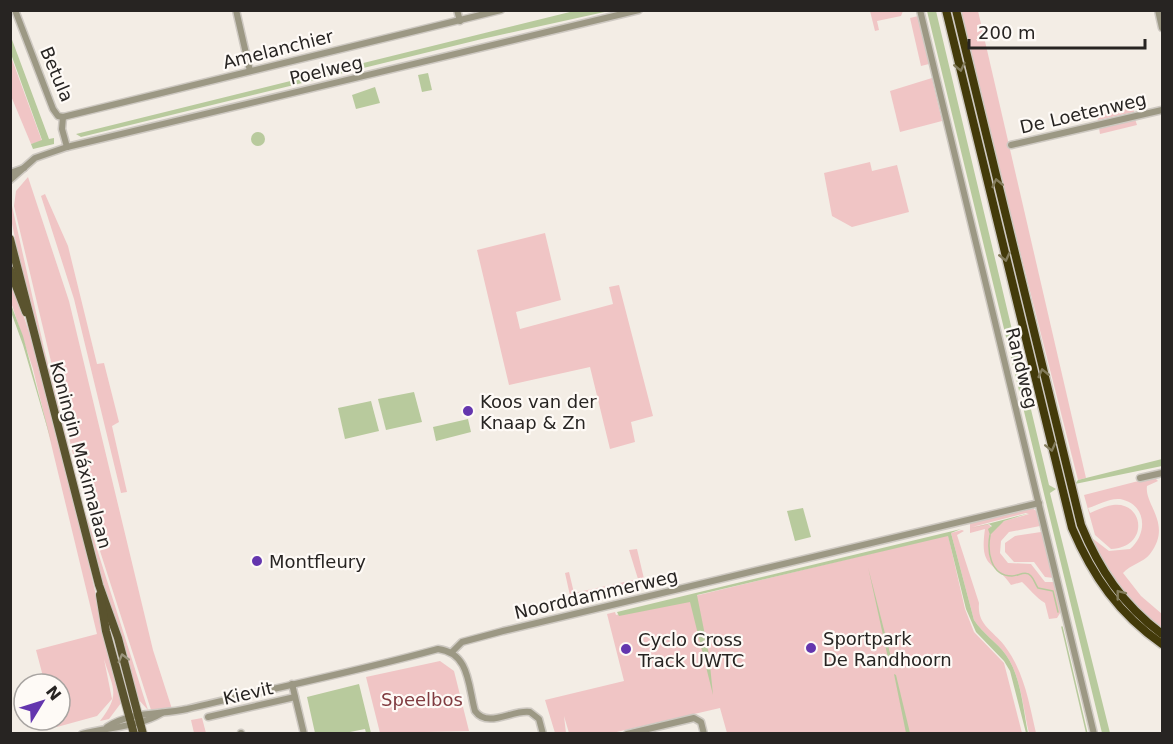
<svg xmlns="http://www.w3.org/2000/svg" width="1173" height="744" font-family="'DejaVu Sans',sans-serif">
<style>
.green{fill:#f0c5c5;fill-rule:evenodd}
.water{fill:#b8ca9d}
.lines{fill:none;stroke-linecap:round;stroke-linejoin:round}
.stream{stroke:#b8ca9d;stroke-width:1.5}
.minor-casing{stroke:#cec9c2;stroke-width:9}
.major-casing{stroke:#cec9c2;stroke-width:10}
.highway-casing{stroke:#cec9c2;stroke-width:11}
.minor{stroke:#9c9884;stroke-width:6}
.major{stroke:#5a532e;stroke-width:8}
.highway{stroke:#433a0a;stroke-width:8}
.oneway{stroke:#847d5d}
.oneway2{stroke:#9c967e}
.poi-dot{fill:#6436ae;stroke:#fefaf6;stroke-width:2}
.labels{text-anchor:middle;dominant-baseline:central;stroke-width:4.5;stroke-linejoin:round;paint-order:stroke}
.street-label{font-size:18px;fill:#272422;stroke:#fefaf6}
.poi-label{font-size:18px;fill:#272422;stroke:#fefaf6;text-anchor:start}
.park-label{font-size:18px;fill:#803b40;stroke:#fefaf6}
</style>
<rect width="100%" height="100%" fill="#f3ede5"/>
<g class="green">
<path d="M870,11H903L901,16L877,21L879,30L875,31Z"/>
<path d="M959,11H978L1086,478L1078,480Z"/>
<path d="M918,16L929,64L921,66L910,18Z"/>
<path d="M10,54L42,141L31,144L11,96Z"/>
<path d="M932,78L942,121L900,132L890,91Z"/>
<path d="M1133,107L1134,112L1098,120L1096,115Z"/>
<path d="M1135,119L1137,125L1100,134L1099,128Z"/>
<path d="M870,162L872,171L897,165L909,212L852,227L832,216L824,173Z"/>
<path d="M28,177L69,301L153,650L172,709L151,710L100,551L73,454L14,206L16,191Z"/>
<path d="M45,194L68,246L97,364L104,363L119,422L112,426L127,492L121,493L74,299L41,196Z"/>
<path d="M10,197L44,348L84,508L148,710L138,699L98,566L26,290L11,219Z"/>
<path d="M545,233L561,300L516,312L520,329L613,304L609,287L619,285L653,416L631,422L635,442L610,449L590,367L509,385L477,250Z"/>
<path d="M10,276C60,414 86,560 121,703L109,719L100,721C121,694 113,689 104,659L112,699L97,716L57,727L55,720H60V684H45L36,650L97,634L33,369L11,302Z"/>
<path d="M1154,477L1158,481L1147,486C1144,505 1173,524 1150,554C1143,563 1131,564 1123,573L1141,596L1162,614V629C1132,603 1108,576 1092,538L1109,551L1130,549C1148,534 1147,504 1120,499C1109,498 1098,505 1088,508L1090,513C1097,510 1105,506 1113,505C1144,501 1150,547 1111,549L1095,535L1084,495Z"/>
<path d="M1031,507L1039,513L1054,578L1045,577L1034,562H1014L1005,552V543L1015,536L1041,532L1040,526L1009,532L1001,541L1000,553L1008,563L1031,564L1045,582H1054L1062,610L1057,618L1049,619L1045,603C1035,597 1030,589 1022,582L1011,585C994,560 979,570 985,529L970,533V522ZM1026,513L1029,514L1004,521L994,529L988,524L972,527Z"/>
<path d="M962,530L964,531L957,535L979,603C977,625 992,630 1004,645C1024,671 1029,702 1036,733H1029C1023,709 1021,676 1006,655C997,642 983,634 974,620L951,533Z"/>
<path d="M948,535L965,609L974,632L1004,663L1022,733H727L720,708L608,734L569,733L564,716L566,733H555L545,700L624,681L607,614L615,612L616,615Z"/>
<path d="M637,549L645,583L571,600L565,573L569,572L574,593L638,579L629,550Z"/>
<path d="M440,661L454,671L469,731L380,733L366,677Z"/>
<path d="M202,718L206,733H194L191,720Z"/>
</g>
<g class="water">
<path d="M578,10L609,11L482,39L81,137L76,134Z"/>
<path d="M927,11H936L1049,485L1056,489L1050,493L1110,733H1102Z"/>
<path d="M11,37L49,139L54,138V144L33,149L31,144L42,140L11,54Z"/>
<path d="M428,73L432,90L422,92L418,75Z"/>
<path d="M375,87L380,103L356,109L352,95Z"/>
<circle cx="258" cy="139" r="7"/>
<path d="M10,302L23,336L52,444L23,345L11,312Z"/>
<path d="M414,392L422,422L386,430L378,399Z"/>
<path d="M371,401L379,431L345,439L338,408Z"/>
<path d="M468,419L471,432L436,441L433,427Z"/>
<path d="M1162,459V466L1075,484L1078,480Z"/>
<path d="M803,508L811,537L795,541L787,511Z"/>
<path d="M1030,513L1004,521L990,535L988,529L992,526L989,524L972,528Z"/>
<path d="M961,529L951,533L974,620C983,634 997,642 1006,655C1021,676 1023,709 1028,733H1026L1010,671L1004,661L976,632L966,609L948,536L697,595L709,655L713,695L690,602L619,616L617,612Z"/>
<path d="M868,567L891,657L890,659L888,658Z"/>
<path d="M894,674L896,675L910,733H906Z"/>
<path d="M359,684L371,733H366L365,729L345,733H315L307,697Z"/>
</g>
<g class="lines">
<g class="stream">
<path d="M990,535C987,551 990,576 1012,576C1018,576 1026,570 1031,576C1034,579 1035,584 1038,588L1053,591L1058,612"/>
<path d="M1062,627L1087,734"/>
</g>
<defs>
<g id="minor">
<path d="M15,10L53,109L58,116L63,117"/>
<path d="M236,10L250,71"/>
<path d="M457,10L460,21"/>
<path d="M920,10L1094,734"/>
<path d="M1158,10L1162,28"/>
<path d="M63,117L501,10"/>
<path d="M63,117L62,129L67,147"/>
<path d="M1011,145L1162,110"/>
<path d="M10,173L24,168"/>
<path d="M10,180L35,158L67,147L639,10"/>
<path d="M1140,478L1162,473"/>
<path d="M452,652L462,642L503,631L1039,503"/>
<path d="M292,684L304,734"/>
<path d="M208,717L295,697"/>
<path d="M107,727C132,711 159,715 187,709C270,689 355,672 438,649C470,653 468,686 475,711C488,729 513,709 530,712L539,719L543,734"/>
<path d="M241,733V734"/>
<path d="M82,734C108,727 139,727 162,713"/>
<path d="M627,734L694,718L701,722L704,734"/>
</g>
<g id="major">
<path d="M10,239L99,585L118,638L143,734"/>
<path d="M10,270L26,312"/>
<path d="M100,595L106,631L134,734"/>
</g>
<g id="highway">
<path d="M946,10L1072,528C1093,577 1119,614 1162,644"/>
<path d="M956,10L1081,525C1099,569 1123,605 1162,634"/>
</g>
</defs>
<use href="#minor" class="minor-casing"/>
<use href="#major" class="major-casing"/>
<use href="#highway" class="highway-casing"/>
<use href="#minor" class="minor"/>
<use href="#major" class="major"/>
<use href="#highway" class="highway"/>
</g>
<defs><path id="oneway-chevron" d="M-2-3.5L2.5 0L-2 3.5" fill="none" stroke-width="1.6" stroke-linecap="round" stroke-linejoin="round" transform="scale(1.5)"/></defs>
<g class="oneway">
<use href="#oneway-chevron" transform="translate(960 67) rotate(77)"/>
<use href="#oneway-chevron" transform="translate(997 183) rotate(-103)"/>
<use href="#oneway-chevron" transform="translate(1005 257) rotate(77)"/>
<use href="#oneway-chevron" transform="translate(1043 373) rotate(-103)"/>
<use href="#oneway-chevron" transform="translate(1051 447) rotate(76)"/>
<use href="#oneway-chevron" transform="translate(1120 594) rotate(-128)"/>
</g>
<use class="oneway2" href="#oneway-chevron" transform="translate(123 658) rotate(-105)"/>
<g class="poi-dot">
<circle cx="468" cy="411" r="6"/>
<circle cx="257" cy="561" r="6"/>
<circle cx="811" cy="648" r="6"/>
<circle cx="626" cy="649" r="6"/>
</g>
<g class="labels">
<g class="street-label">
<text transform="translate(278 49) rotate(-14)">Amelanchier</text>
<text transform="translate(326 70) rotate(-13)">Poelweg</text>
<text transform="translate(57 74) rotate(67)">Betula</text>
<text transform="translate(1083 113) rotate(-13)">De Loetenweg</text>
<text transform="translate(1022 368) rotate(76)">Randweg</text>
<text transform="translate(81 455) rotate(75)">Koningin Máximalaan</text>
<text transform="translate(596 594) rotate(-13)">Noorddammerweg</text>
<text transform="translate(248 693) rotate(-13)">Kievit</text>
</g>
<g class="poi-label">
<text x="480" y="401">Koos van der<tspan x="480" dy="21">Knaap &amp; Zn</tspan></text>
<text x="269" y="561">Montfleury</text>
<text x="823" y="638">Sportpark<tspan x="823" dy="21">De Randhoorn</tspan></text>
<text x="638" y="639">Cyclo Cross<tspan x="638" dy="21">Track UWTC</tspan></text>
</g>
<g class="park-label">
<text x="422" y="699">Speelbos</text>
</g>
</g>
<rect width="1173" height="744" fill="none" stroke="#272422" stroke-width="24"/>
<g transform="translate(42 702) rotate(52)"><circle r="28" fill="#fefaf6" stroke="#a8a4a1" stroke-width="1.5"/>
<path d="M0-4.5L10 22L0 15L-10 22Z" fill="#6436ae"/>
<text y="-9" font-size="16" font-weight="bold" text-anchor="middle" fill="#272422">N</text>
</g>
<path d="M969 39v9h176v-9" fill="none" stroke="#272422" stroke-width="3"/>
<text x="978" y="39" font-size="18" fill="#272422" stroke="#fefaf6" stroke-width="4.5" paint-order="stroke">200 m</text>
</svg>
